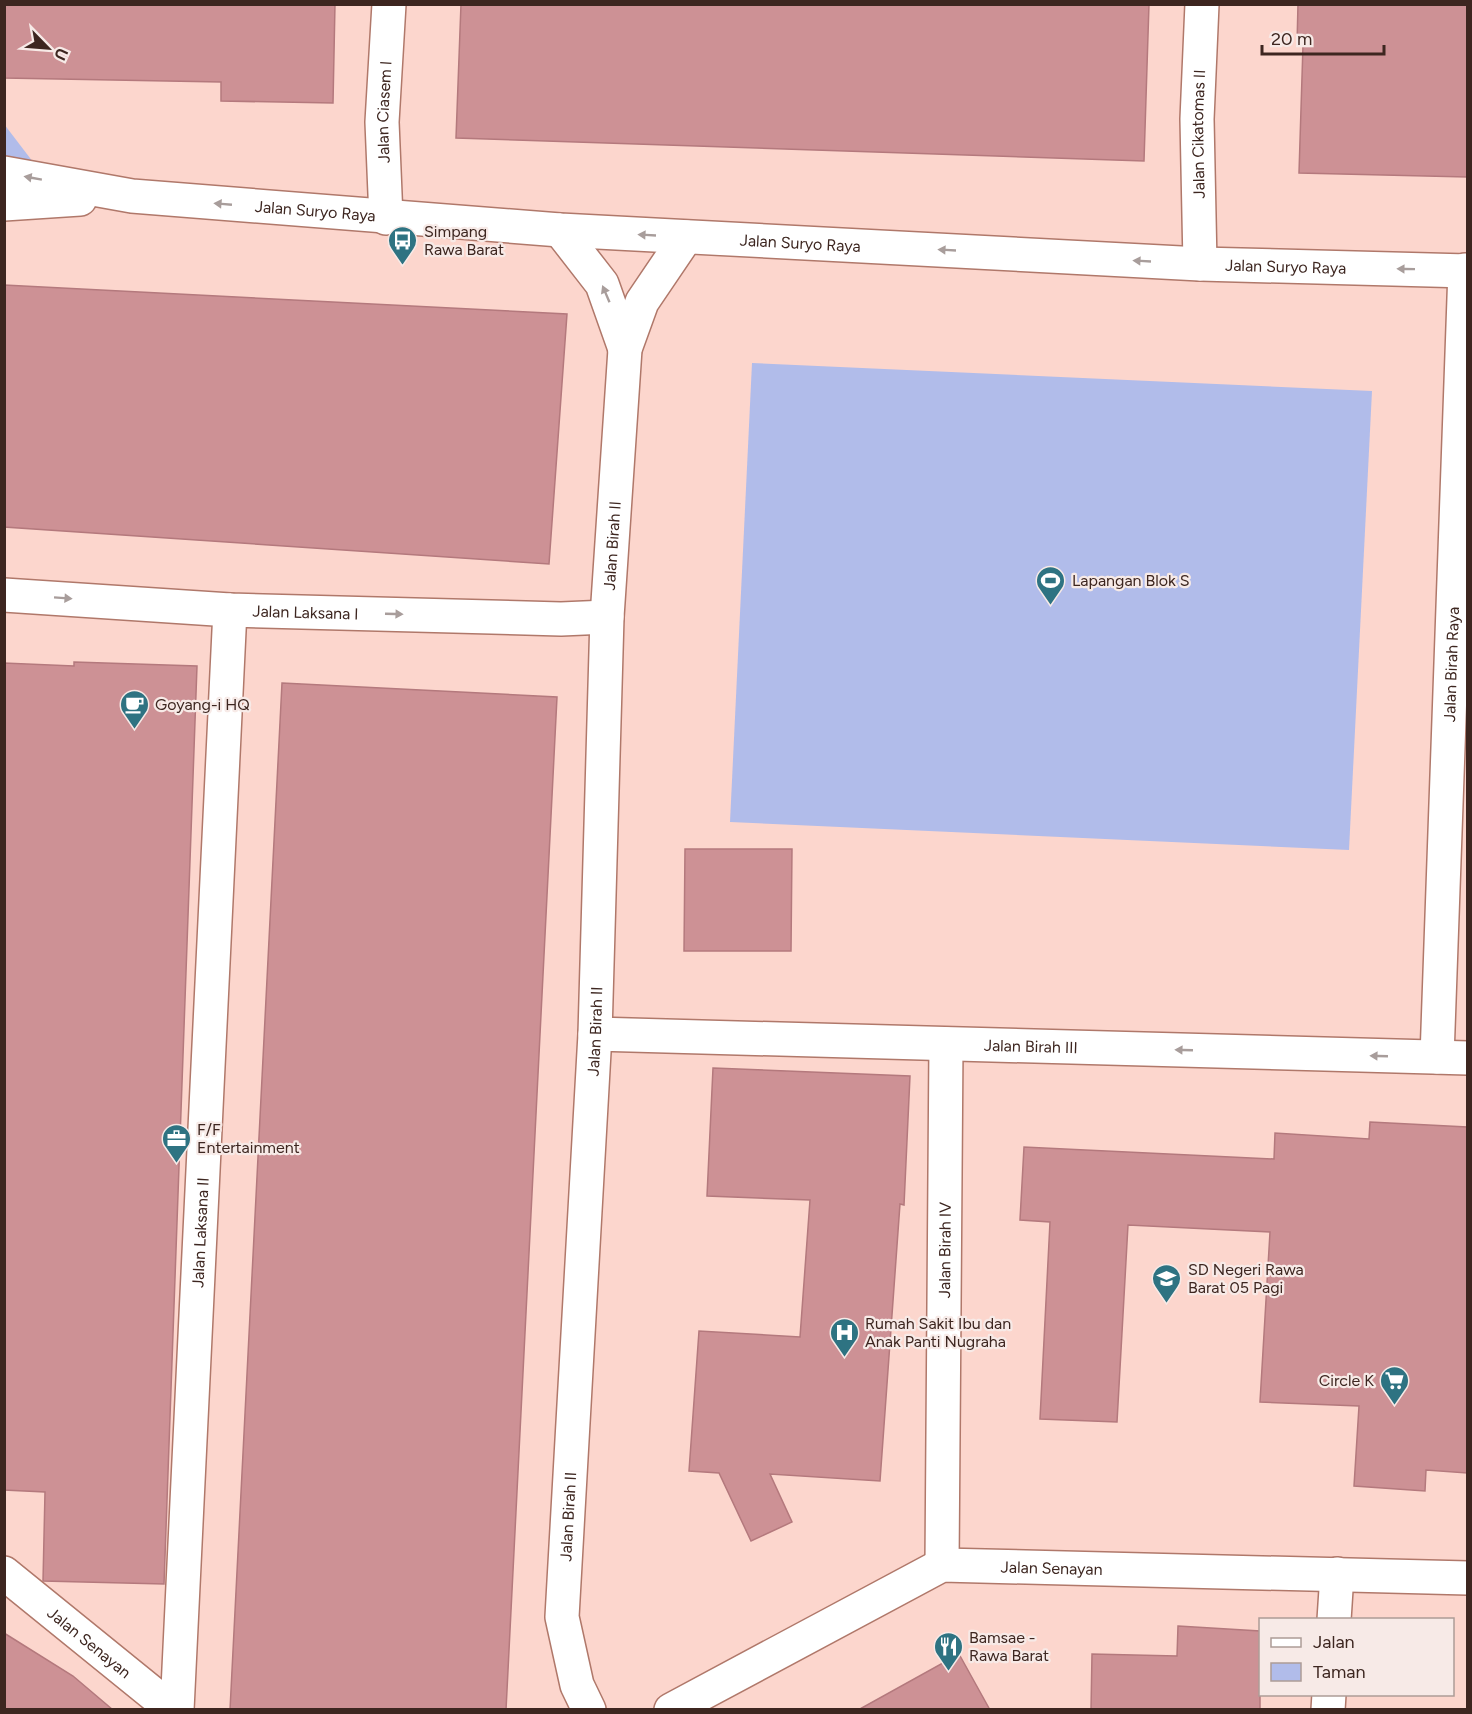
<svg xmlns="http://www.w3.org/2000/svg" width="1472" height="1714" font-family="Figtree,sans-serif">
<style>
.green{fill:#b1bcea}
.building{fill:#cd9195;stroke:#b4797d;stroke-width:1.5}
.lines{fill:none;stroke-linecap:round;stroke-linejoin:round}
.street-casing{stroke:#b0786a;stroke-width:36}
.secondary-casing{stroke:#b0786a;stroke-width:36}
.street{stroke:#fff;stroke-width:33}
.secondary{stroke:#fff;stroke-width:33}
.oneway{fill:#a89d9b}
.labels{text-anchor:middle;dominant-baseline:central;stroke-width:4.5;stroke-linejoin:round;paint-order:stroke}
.street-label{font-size:16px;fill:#3d2620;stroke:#f7eae7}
.poi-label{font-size:16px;fill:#3d2620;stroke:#f7eae7;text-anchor:start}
</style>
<rect width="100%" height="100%" fill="#fcd6cd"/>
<g class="green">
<path d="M4,124L33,162L4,187Z"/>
<path d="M752,363L1372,391L1349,850L730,822Z"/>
</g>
<g class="building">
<path d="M4,4H335L333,103L221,101V82L4,78Z"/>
<path d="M461,4H1149L1144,161L456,138Z"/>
<path d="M1298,4H1467V177L1299,173L1303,45H1297Z"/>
<path d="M4,285L567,314L549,564L4,527Z"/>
<path d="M74,662L197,666L164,1584L43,1581L45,1492L4,1490V663L74,666Z"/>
<path d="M282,683L557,697L506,1710H230Z"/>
<path d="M685,849H792L791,951H684Z"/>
<path d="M713,1068L910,1076L904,1205L900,1204L880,1481L770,1474L792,1522L751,1541L719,1473L689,1471L699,1331L800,1337L810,1200L707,1196Z"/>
<path d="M1370,1122L1467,1127V1473L1426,1470L1425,1491L1354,1486L1359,1406L1260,1402L1270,1232L1128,1225L1117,1422L1040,1419L1050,1222L1020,1220L1024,1147L1274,1159L1275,1133L1369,1139Z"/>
<path d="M1178,1626L1260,1631V1710H1091L1092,1654L1177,1656Z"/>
<path d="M4,1633L73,1676L113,1710H4Z"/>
<path d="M959,1654L990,1710H858Z"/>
</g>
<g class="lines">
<defs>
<g id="street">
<path id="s1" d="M386,218L382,122L389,4"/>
<path d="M560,230L602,284L625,349"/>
<path id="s2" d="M1200,264L1197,119L1202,4"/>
<path id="s3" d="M4,595L230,610L561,619L607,617"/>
<path id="s4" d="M595,1034L1468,1058"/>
<path id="s5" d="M1437,1057L1465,270"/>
<path id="s6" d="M942,1565L946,1044"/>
<path id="s7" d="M4,1573L173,1710"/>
<path d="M1334,1620L1337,1574"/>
<path id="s8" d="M177,1710L230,610"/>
<path id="s9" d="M589,1710L577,1685L562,1617L595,1034L607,617L625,349L642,302L686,237"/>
<path id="s10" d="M671,1710L942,1565L1468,1578"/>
<path d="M1328,1710L1329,1694"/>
</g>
<g id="secondary">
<path id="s11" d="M4,173L132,196L560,230L1200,264L1468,271"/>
<path d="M4,204L80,199"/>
</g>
</defs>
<use href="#street" class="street-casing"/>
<use href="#secondary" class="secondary-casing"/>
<use href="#street" class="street"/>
<use href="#secondary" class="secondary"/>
</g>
<defs><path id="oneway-solid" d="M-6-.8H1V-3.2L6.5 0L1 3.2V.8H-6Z" transform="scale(1.5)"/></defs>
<g class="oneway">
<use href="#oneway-solid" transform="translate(33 178) rotate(-170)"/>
<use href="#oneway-solid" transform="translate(223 204) rotate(-175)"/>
<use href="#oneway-solid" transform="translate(647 235) rotate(-177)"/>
<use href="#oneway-solid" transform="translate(947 250) rotate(-177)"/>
<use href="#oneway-solid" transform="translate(1142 261) rotate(-177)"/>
<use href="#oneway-solid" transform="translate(1406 269) rotate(-179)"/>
<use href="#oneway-solid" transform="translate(606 294) rotate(-113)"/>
<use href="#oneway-solid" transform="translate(63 598) rotate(4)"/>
<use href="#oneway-solid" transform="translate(394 614) rotate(2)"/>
<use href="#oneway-solid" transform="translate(1184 1050) rotate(-178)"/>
<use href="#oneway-solid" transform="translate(1379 1056) rotate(-178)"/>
</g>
<defs>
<symbol id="bus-pin" viewBox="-11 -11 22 30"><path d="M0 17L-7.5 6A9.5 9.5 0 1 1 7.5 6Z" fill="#2e7382" stroke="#f7eae7"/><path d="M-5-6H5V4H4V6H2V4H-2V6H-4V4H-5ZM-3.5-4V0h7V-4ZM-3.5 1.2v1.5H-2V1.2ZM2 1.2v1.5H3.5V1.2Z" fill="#fff"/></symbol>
<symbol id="stadium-pin" viewBox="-11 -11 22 30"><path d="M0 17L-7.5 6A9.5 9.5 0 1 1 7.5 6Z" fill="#2e7382" stroke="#f7eae7"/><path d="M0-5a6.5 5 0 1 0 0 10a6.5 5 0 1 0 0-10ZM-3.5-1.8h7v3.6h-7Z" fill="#fff"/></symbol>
<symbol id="cafe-pin" viewBox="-11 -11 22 30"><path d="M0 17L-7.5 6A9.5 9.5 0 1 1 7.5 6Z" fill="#2e7382" stroke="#f7eae7"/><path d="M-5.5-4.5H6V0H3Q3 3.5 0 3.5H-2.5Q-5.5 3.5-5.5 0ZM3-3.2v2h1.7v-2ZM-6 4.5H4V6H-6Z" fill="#fff"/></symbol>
<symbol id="office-pin" viewBox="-11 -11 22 30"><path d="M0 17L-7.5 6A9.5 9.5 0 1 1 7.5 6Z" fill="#2e7382" stroke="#f7eae7"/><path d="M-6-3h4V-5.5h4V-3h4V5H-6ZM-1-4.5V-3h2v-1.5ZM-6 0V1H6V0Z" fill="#fff"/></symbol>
<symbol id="school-pin" viewBox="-11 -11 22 30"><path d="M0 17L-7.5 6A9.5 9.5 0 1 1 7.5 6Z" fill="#2e7382" stroke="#f7eae7"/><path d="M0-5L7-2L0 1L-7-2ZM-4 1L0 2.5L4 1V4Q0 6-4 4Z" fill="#fff"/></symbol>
<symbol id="hospital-pin" viewBox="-11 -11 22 30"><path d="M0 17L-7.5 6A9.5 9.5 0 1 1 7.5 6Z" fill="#2e7382" stroke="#f7eae7"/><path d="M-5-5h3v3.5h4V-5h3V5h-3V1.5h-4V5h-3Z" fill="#fff"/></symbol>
<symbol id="supermarket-pin" viewBox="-11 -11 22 30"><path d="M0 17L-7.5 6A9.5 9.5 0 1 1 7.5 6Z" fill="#2e7382" stroke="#f7eae7"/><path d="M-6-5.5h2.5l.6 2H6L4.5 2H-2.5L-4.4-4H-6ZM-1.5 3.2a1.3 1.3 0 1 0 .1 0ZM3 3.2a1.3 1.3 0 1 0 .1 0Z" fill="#fff"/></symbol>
<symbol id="restaurant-pin" viewBox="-11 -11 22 30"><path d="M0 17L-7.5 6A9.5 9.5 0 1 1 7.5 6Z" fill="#2e7382" stroke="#f7eae7"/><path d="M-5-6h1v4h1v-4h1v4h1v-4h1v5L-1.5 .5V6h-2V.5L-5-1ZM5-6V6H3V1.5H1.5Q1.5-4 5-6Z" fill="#fff"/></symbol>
</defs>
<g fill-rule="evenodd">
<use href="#bus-pin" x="386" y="224" width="33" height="45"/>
<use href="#stadium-pin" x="1034" y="564" width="33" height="45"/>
<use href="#cafe-pin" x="118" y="688" width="33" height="45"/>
<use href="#office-pin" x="160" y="1122" width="33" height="45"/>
<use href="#school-pin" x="1150" y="1262" width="33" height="45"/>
<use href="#hospital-pin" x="828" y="1316" width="33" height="45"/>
<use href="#supermarket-pin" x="1378" y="1364" width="33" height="45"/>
<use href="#restaurant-pin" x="932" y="1630" width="33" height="45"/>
</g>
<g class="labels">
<g class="street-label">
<text stroke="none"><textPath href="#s1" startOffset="106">Jalan Ciasem I</textPath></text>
<text stroke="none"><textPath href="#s2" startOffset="130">Jalan Cikatomas II</textPath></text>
<text stroke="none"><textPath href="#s11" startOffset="314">Jalan Suryo Raya</textPath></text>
<text stroke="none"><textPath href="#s11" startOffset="800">Jalan Suryo Raya</textPath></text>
<text stroke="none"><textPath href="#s11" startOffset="1286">Jalan Suryo Raya</textPath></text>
<text stroke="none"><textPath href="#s9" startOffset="1170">Jalan Birah II</textPath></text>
<text stroke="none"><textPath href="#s3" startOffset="302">Jalan Laksana I</textPath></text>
<text stroke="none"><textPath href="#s5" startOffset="393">Jalan Birah Raya</textPath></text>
<text stroke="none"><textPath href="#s9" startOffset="684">Jalan Birah II</textPath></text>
<text stroke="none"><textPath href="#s4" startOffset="436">Jalan Birah III</textPath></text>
<text stroke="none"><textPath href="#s8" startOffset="478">Jalan Laksana II</textPath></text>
<text stroke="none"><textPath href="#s6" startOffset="315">Jalan Birah IV</textPath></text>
<text stroke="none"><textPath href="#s9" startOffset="198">Jalan Birah II</textPath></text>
<text stroke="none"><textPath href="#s10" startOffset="417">Jalan Senayan</textPath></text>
<text stroke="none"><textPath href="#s7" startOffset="110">Jalan Senayan</textPath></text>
</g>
<g class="poi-label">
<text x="424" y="231">Simpang<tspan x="424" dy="18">Rawa Barat</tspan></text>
<text x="1072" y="580">Lapangan Blok S</text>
<text x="155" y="704">Goyang-i HQ</text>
<text x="197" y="1129">F/F<tspan x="197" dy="18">Entertainment</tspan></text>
<text x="1188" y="1269">SD Negeri Rawa<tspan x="1188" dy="18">Barat 05 Pagi</tspan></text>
<text x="865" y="1323">Rumah Sakit Ibu dan<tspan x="865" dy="18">Anak Panti Nugraha</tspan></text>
<text x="1374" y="1380" text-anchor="end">Circle K</text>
<text x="969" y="1637">Bamsae -<tspan x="969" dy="18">Rawa Barat</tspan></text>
</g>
</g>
<rect width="1472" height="1714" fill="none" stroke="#3d2620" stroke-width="12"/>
<rect x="1259" y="1618" width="195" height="78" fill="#f7eae7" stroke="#ad9c97" stroke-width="1.5"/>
<rect x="1271" y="1638" width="30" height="9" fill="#ffffff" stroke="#ad9c97" stroke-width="1.5"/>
<text x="1313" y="1648" font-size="18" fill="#3d2620">Jalan</text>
<rect x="1271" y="1663" width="30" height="18" fill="#b1bcea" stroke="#ad9c97" stroke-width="1.5"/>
<text x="1313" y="1678" font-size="18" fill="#3d2620">Taman</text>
<g transform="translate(48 48) rotate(115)" stroke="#f7eae7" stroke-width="4.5" paint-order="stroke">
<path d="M0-4.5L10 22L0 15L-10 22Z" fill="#3d2620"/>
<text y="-9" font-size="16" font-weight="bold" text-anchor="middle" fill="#3d2620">U</text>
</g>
<path d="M1262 45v9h122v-9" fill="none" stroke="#3d2620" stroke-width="3"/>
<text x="1271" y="45" font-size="18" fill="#3d2620" stroke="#f7eae7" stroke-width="4.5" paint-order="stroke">20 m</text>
</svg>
